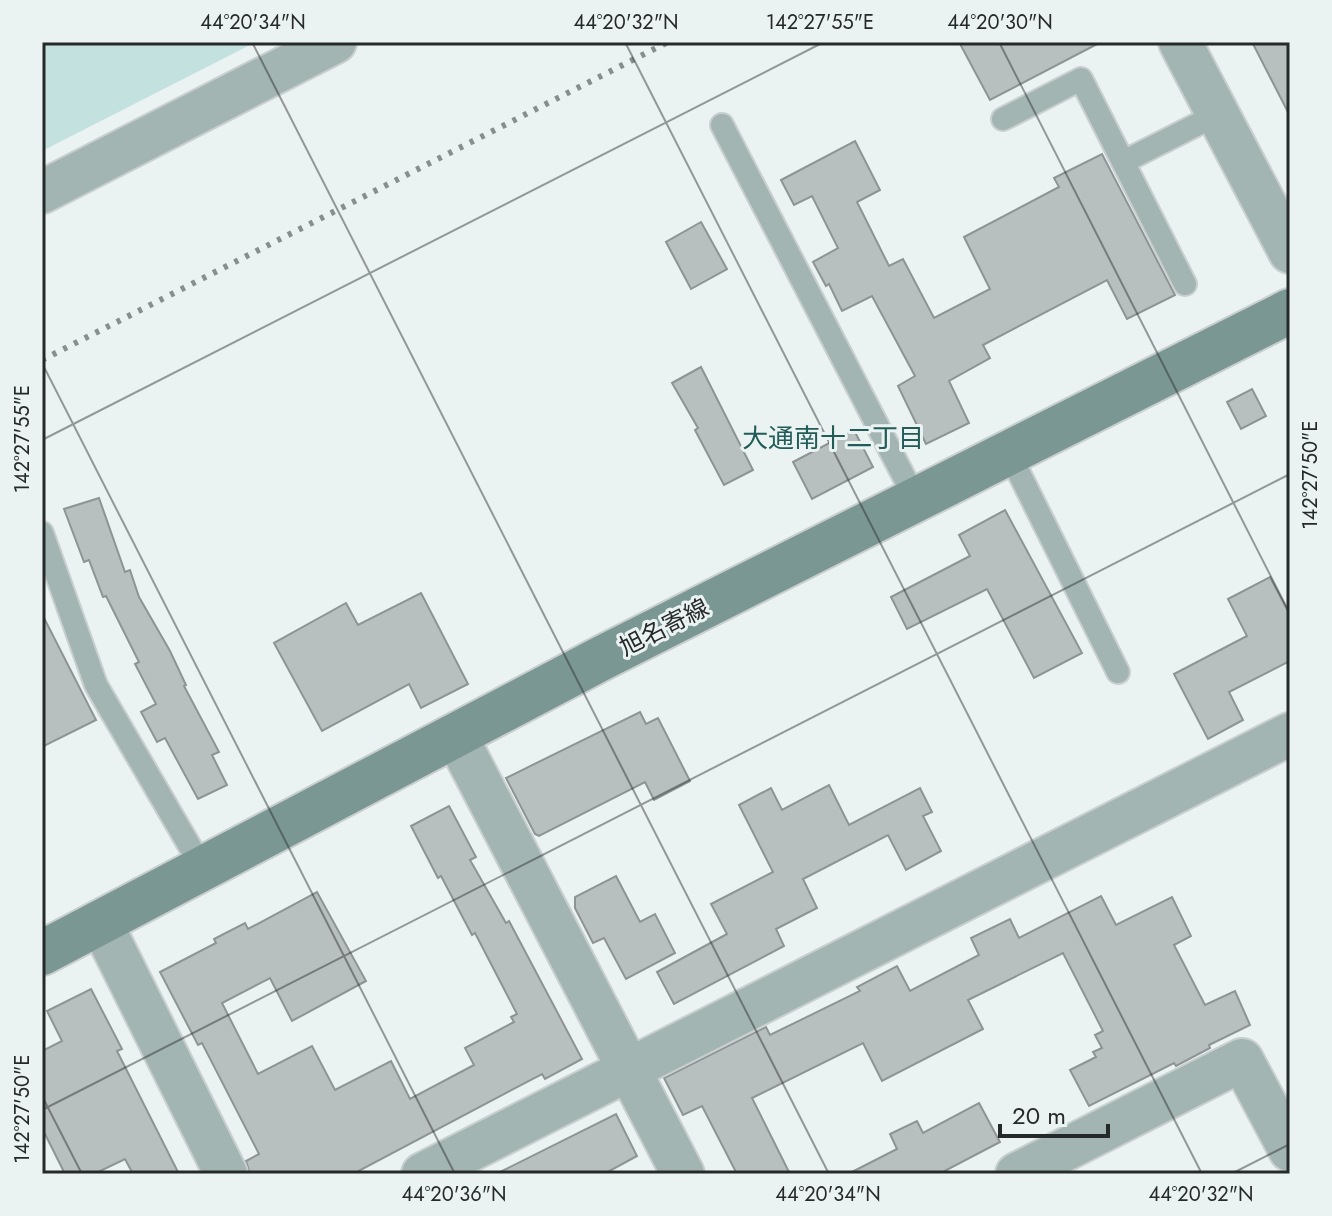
<svg xmlns="http://www.w3.org/2000/svg" width="1332" height="1216" font-family="Jost,'Noto Sans JP',sans-serif">
<style>
.green{fill:#c3e2df}
.building{fill:#b8c0bf;stroke:#8d9493;stroke-width:2}
.lines{fill:none;stroke-linecap:round;stroke-linejoin:round}
.service-casing{stroke:#c8cfce;stroke-width:26}
.minor-casing{stroke:#c8cfce;stroke-width:46}
.secondary-casing{stroke:#c8cfce;stroke-width:48}
.service{stroke:#a2b5b3;stroke-width:22}
.minor{stroke:#a2b5b3;stroke-width:42}
.secondary{stroke:#7b9794;stroke-width:44}
.rail{stroke:#888d8d;stroke-width:6;stroke-dasharray:4 8;stroke-linecap:butt}
.ticks{fill:none;stroke:#262929;stroke-width:2;stroke-opacity:0.45}
.labels{text-anchor:middle;dominant-baseline:central;stroke-width:6;stroke-linejoin:round;paint-order:stroke}
.street-label{font-size:24px;fill:#262929;stroke:#ebf3f2}
.neighbourhood-label{font-size:26px;fill:#225c58;stroke:#ebf3f2}
.neatline{fill:none;stroke:#262929;stroke-width:3}
.ticks-label{font-size:20px;text-anchor:middle;fill:#262929}
</style>
<rect width="100%" height="100%" fill="#ebf3f2"/>
<path class="green" d="M42,42H256L42,151Z"/>
<g class="building">
<path d="M959,42H1101L990,100Z"/>
<path d="M1252,42H1290V116Z"/>
<path d="M855,141L880,190L857,202L889,266L903,259L934,318L990,289L964,237L1059,187L1054,178L1102,154L1175,295L1127,319L1107,280L983,345L990,358L949,381L969,423L926,444L898,386L915,376L872,296L842,311L829,284L826,286L813,262L838,248L812,196L794,205L781,180Z"/>
<path d="M701,222L727,269L691,289L666,242Z"/>
<path d="M701,367L753,470L724,485L695,430L698,428L672,383Z"/>
<path d="M1252,389L1266,416L1241,429L1227,402Z"/>
<path d="M854,430L873,467L812,499L793,462Z"/>
<path d="M99,498L125,572L130,570L139,597L170,651L186,685L184,686L219,752L212,755L227,785L198,799L165,738L157,742L141,712L156,704L135,664L139,662L106,596L103,597L89,560L84,562L64,509Z"/>
<path d="M1005,510L1082,653L1034,678L987,589L907,629L891,597L970,556L959,535Z"/>
<path d="M1270,577L1290,615V661L1229,692L1243,720L1208,739L1174,674L1247,636L1228,599Z"/>
<path d="M421,593L468,684L421,708L409,684L322,731L274,643L346,603L358,625Z"/>
<path d="M42,614L96,720L42,747Z"/>
<path d="M640,712L646,724L658,718L690,781L654,800L645,782L539,836L535,834L506,778Z"/>
<path d="M829,785L849,825L920,788L932,812L923,816L941,851L906,870L888,835L803,879L817,908L776,929L784,946L674,1004L657,972L727,934L711,904L773,872L739,805L771,788L782,810Z"/>
<path d="M449,806L476,857L470,860L506,923L509,921L582,1059L545,1079L542,1074L353,1174H250L246,1161L259,1154L202,1043L198,1045L160,972L216,943L214,939L245,923L248,929L317,892L366,981L292,1021L270,978L222,1003L258,1074L312,1046L335,1090L391,1061L410,1099L474,1065L465,1048L514,1022L511,1017L517,1014L475,933L472,935L441,876L438,878L411,826Z"/>
<path d="M616,876L640,922L655,914L675,953L626,979L604,938L593,943L575,908V897Z"/>
<path d="M1101,896L1116,925L1172,897L1191,936L1174,945L1205,1005L1235,991L1250,1025L1209,1045L1210,1048L1176,1066L1174,1063L1089,1106L1070,1070L1096,1057L1093,1052L1102,1048L1095,1035L1103,1031L1063,953L968,1000L983,1029L882,1081L863,1043L752,1098L790,1174H737L702,1106L683,1115L664,1078L766,1027L770,1035L860,991L857,987L897,966L910,991L979,955L971,938L1010,919L1019,938Z"/>
<path d="M91,989L122,1049L117,1051L179,1174H133L125,1159L94,1174H65L42,1128V1051L62,1041L47,1011Z"/>
<path d="M979,1103L1000,1142L939,1174H848L897,1149L890,1134L917,1121L923,1133Z"/>
<path d="M616,1114L637,1156L604,1174H496Z"/>
</g>
<g class="lines">
<defs>
<g id="service">
<path d="M1003,119L1081,79L1185,284"/>
<path d="M722,125L916,500"/>
<path d="M1123,162L1218,114"/>
<path d="M1009,453L1118,672"/>
<path d="M42,533L96,685L203,869"/>
</g>
<g id="minor">
<path d="M1180,42L1290,252"/>
<path d="M42,192L335,42"/>
<path d="M456,736L683,1174"/>
<path d="M101,923L226,1174"/>
<path d="M423,1174L1290,734"/>
<path d="M1017,1174L1242,1060L1290,1150"/>
</g>
<path id="secondary" d="M42,953L604,657L1290,311"/>
</defs>
<use href="#service" class="service-casing"/>
<use href="#minor" class="minor-casing"/>
<use href="#secondary" class="secondary-casing"/>
<use href="#service" class="service"/>
<use href="#minor" class="minor"/>
<use href="#secondary" class="secondary"/>
<path class="rail" d="M42,360L668,42"/>
</g>
<path class="ticks" d="M252,42L829,1174M625,42L1202,1174M999,42L1290,614M42,363L455,1174M42,440L824,42M42,1096L82,1174M42,1110L1290,474M1231,1174L1290,1144"/>
<g class="labels">
<g class="street-label">
<text transform="translate(664 627) rotate(-27)">旭名寄線</text>
</g>
<g class="neighbourhood-label">
<text x="833" y="438">大通南十二丁目</text>
</g>
</g>
<rect width="1332" height="1216" fill="none" stroke="#ebf3f2" stroke-width="88"/>
<path d="M1000 1124v12h108v-12" fill="none" stroke="#262929" stroke-width="4"/>
<text x="1012" y="1124" font-size="24" fill="#262929" stroke="#ebf3f2" stroke-width="6" paint-order="stroke">20 m</text>
<rect x="44" y="44" width="1244" height="1128" class="neatline"/>
<g class="ticks-label">
<text x="253" y="29">44°20'34"N</text>
<text x="626" y="29">44°20'32"N</text>
<text x="820" y="29">142°27'55"E</text>
<text x="1000" y="29">44°20'30"N</text>
<text transform="translate(22 439) rotate(-90)" y="7">142°27'55"E</text>
<text transform="translate(1310 475) rotate(-90)" y="7">142°27'50"E</text>
<text transform="translate(22 1109) rotate(-90)" y="7">142°27'50"E</text>
<text x="454" y="1201">44°20'36"N</text>
<text x="828" y="1201">44°20'34"N</text>
<text x="1201" y="1201">44°20'32"N</text>
</g>
</svg>
